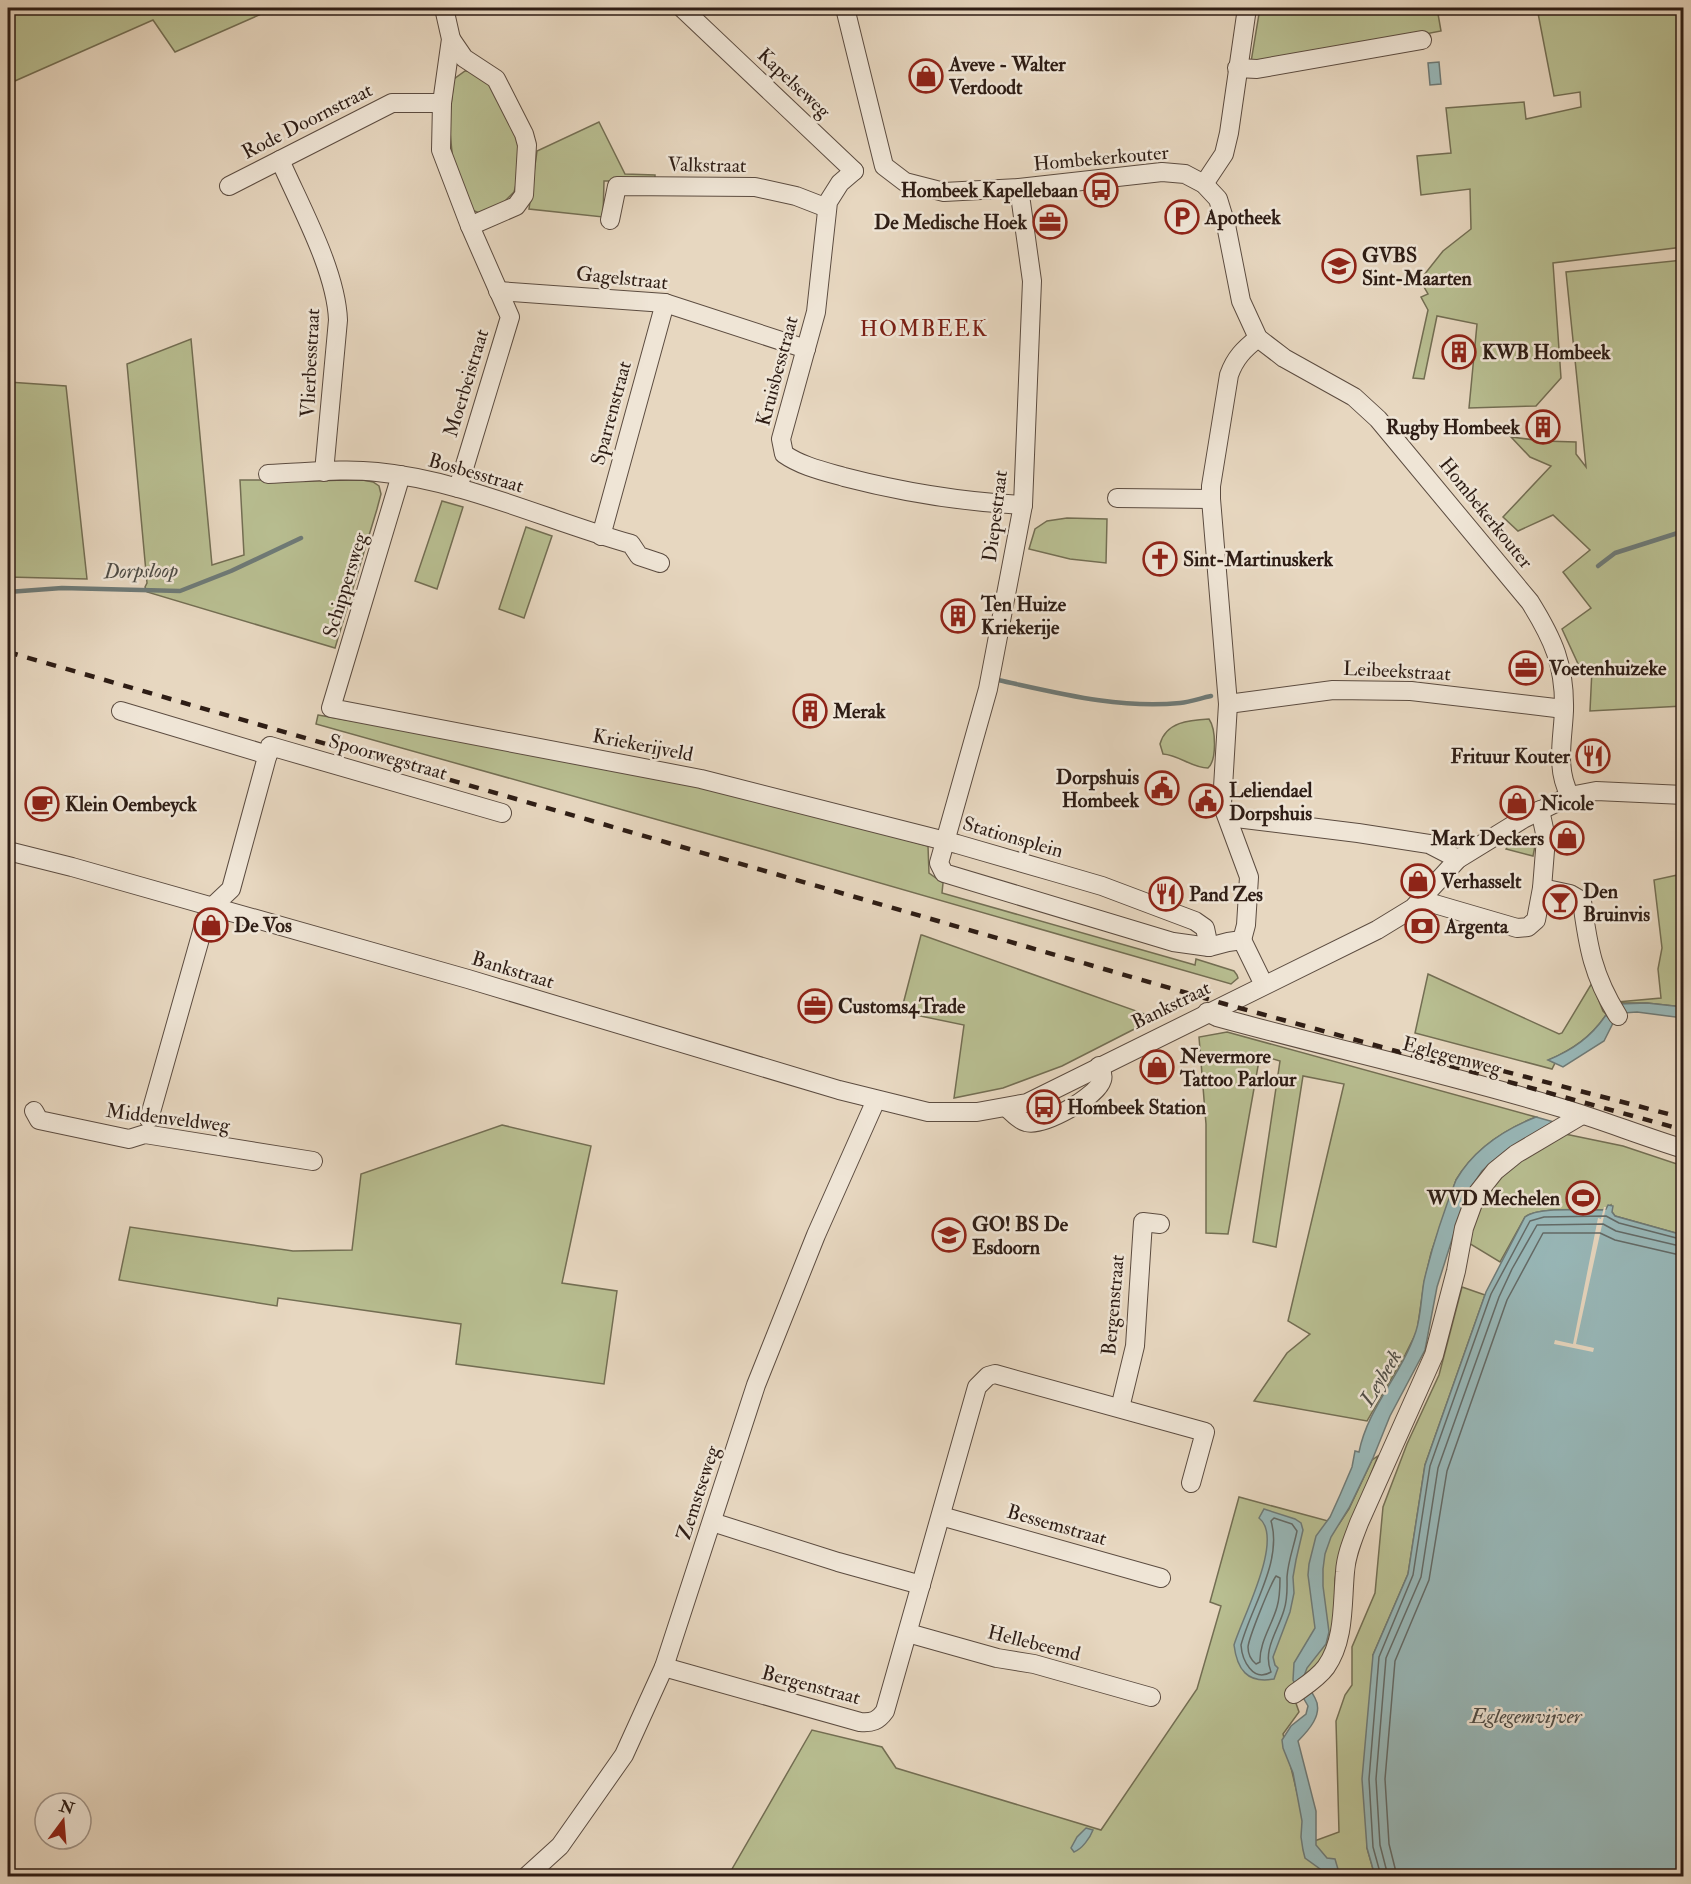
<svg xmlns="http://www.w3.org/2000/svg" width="1691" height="1884" font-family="'IM FELL Double Pica',serif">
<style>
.green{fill:#b8be91;stroke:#736e53;stroke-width:1.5}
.water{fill:#98b8b9;stroke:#6e7a77;stroke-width:1.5}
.pier{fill:#e7d7c0}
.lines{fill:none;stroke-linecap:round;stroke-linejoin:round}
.shore{stroke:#636a67;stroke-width:1.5}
.stream{stroke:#6e7a77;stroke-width:4.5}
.minor-casing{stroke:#5c4c40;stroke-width:20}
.minor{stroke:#efe5d6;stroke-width:18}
.rail{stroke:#2e1d15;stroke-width:4.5;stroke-dasharray:10 10;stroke-linecap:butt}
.labels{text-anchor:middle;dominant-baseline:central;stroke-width:5;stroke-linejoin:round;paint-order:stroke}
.poi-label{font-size:20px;font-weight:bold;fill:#2e1d15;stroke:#efe5d6;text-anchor:start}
.street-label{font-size:20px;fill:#2e1d15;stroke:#efe5d6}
.water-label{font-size:21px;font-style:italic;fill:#4e4c46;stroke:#efe5d6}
.quarter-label{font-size:22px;letter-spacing:1.5px;fill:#7a1f14;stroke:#efe5d6}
</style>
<rect width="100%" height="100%" fill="#e7d7c0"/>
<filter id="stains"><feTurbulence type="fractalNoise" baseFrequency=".00333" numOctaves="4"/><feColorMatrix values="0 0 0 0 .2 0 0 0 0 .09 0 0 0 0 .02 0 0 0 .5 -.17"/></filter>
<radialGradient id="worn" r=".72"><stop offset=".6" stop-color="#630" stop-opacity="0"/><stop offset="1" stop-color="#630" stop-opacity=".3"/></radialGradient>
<g class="green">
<path d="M8,8H275L175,52L153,20L8,84Z"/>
<path d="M1260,8H1437L1441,31L1250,68Z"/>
<path d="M1537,8H1683V247L1553,263L1561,378L1536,406L1469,408L1477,324L1437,316L1424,379L1413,378L1428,310L1421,297L1428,294L1420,280L1443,251L1471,229L1470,189L1421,195L1417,156L1451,153L1446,108L1524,102L1526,119L1581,107L1580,92L1554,96Z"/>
<path d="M465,71H473L492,81L523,143L522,163L514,192L499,207L482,214L472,210L453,162L449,122L454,79Z"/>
<path d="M599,122L625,174L655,175V181H604L603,217L529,209L537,151Z"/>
<path d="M1683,260V706L1590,711L1592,669L1580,668L1562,629L1591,608L1563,572L1590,550L1553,515L1518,531L1503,517L1551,466L1530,457L1511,437L1543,441L1576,442V454L1586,467L1566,272Z"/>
<path d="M191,339L212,565L244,555L240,480H363L373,482L379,486L381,494L377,509L335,648L147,592L145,587L147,583L127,364Z"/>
<path d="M8,382L66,386L87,579L8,577Z"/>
<path d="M442,501L463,507L437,589L415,581Z"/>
<path d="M1067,518L1107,519L1106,563L1070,559L1029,549L1035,529L1047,521Z"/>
<path d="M526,527L552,536L524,618L499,609Z"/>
<path d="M318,715L591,762L731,792L928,846L929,873L943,883L942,893L1195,965L1196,959L1234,971L1237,975L1238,978L1231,984L762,849L316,724Z"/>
<path d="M1209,719C1216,729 1217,760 1208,768C1192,768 1179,755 1163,754L1160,744C1166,722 1189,720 1209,719Z"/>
<path d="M1526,838L1533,841L1535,846L1533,856L1506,849C1510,841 1518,839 1526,838Z"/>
<path d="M1682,874L1683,1007L1647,1003H1619L1617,1002L1661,998L1658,969L1662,948L1654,880Z"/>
<path d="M921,935H922L1156,1018L1062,1066L1003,1088L954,1098L964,1025L901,1012Z"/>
<path d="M1428,974L1559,1034L1562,1033L1592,983L1603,1011L1610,1018L1606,1015C1591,1037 1573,1049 1549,1060L1555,1063L1552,1069L1415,1033Z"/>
<path d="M1227,1032L1536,1117C1503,1130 1474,1149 1456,1180L1431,1253L1424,1283L1417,1331L1405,1355L1367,1421L1254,1401L1287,1353L1310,1334L1288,1321L1344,1084L1303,1076L1276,1247L1253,1242L1280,1061L1260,1055L1228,1234L1206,1233V1124L1199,1037Z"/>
<path d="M502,1125L591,1146L562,1283L617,1291L604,1384L456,1364L461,1324L278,1298L277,1306L119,1280L130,1227L293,1251L352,1250L361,1174Z"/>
<path d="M1565,1134L1623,1146L1683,1166V1235L1615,1216L1612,1212L1611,1205L1605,1210C1587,1210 1537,1207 1525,1217L1500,1262L1467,1242L1485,1193L1517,1161Z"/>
<path d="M1462,1287L1485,1295L1425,1465L1408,1574L1373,1655L1367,1848L1375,1876H728L812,1730L882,1747L896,1768L1101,1830L1197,1689L1221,1606L1210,1602L1239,1497L1339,1524L1349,1509L1372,1460L1378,1456L1340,1553L1335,1579V1619L1326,1652L1316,1672L1291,1689L1299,1712L1283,1734L1309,1843L1339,1832L1336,1721L1345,1695L1352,1685V1647L1375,1593L1383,1507L1407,1444L1439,1375Z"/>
</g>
<g class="water">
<path d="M1439,62L1441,84L1430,85L1428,63Z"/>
<path d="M1647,1003L1683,1007V1018L1637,1012L1623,1013L1619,1004Z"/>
<path d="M1606,1015L1613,1023L1604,1041L1563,1067L1548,1060C1573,1050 1591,1037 1606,1015Z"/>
<path d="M1536,1117L1554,1122L1493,1161L1482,1171L1466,1195L1437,1287L1425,1350L1390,1416L1373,1458L1349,1508L1331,1537L1325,1554L1323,1569V1586L1329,1632L1326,1644L1307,1668L1304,1676C1307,1684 1311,1691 1315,1698C1324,1714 1308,1731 1298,1741L1316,1811V1845L1327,1858L1335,1859L1340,1876H1322L1320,1869L1305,1858L1303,1850L1301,1837L1302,1821L1293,1773L1283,1748L1282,1740L1291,1726L1306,1714L1308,1706L1293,1680L1294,1663L1315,1628L1308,1575L1309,1564L1316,1536L1330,1517L1340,1495L1352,1467L1355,1451L1359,1452C1368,1407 1402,1374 1416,1331C1421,1316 1421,1298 1424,1281C1432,1247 1443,1213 1456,1180C1474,1149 1503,1130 1536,1117Z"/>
<path d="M1608,1205L1613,1206L1612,1212L1615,1216L1683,1235V1876H1375L1367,1848L1362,1779L1373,1655L1408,1574L1425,1465L1486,1292L1525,1217C1539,1206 1583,1211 1602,1210L1606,1209Z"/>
<path d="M1264,1509L1295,1519L1301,1523L1303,1530L1296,1560L1293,1577L1294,1593L1290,1612L1273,1657L1275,1665L1278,1668L1274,1679C1247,1684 1237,1669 1234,1645C1242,1618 1285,1538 1259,1518Z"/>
<path d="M1086,1828L1093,1830C1090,1838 1082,1849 1074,1852L1071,1848L1077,1837Z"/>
</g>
<path class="pier" d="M1604,1207H1606L1602,1225L1576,1344L1594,1348L1593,1352L1554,1344L1555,1340L1573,1344L1598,1218L1601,1219Z"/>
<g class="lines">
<g class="shore">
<path d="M1274,1518L1292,1524L1297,1531C1294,1546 1288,1561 1287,1577C1287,1588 1288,1598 1284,1610C1278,1631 1262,1650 1271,1672C1253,1683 1242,1660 1241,1645C1251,1607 1283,1561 1271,1521Z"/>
<path d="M1276,1576L1280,1578C1280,1588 1280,1597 1277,1607C1272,1625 1259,1643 1260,1662L1256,1664C1251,1660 1248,1654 1248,1647C1249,1637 1270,1585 1276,1576Z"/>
<path d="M1381,1876L1373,1847L1369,1779L1379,1657L1413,1575L1430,1466L1491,1294L1530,1221L1544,1217L1606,1216L1619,1223L1684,1240"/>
<path d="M1388,1876L1380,1845L1376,1779L1386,1658L1421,1577L1438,1468L1499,1297L1512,1269L1537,1225L1603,1224L1616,1231L1684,1247"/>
<path d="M1397,1876L1389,1844L1385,1779L1395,1661L1429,1580L1447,1471L1507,1300L1543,1233H1600L1615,1240L1684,1256"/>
</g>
<g class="stream">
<path d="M1598,566L1615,553L1684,531"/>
<path d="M8,592L62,588L180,591L231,571L301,538"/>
<path d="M998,680C1058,693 1118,709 1180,703C1191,702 1201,698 1211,696"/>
</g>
<defs>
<g id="minor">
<path d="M444,8L451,39L442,103L441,150L470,226L510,317L458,488"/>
<path d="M682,8L854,171"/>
<path d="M845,8L884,166L905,182L944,192L1019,188L1162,172L1185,174L1204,184L1218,199L1226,225L1241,301L1258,338L1284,358L1354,397L1378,419L1530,602C1553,639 1565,665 1564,710C1563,739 1555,768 1570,796"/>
<path d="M451,39L464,58L496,79L524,134L527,145L524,195L516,206L470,226"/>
<path d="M1237,68L1257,69L1422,40"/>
<path d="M280,160C300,206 336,270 338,320L324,472"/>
<path d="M854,171L840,183L828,202L816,312L781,439L784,454C801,466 823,471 844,477C902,492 963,502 1023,505"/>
<path d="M1204,184L1224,154L1229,133L1247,8"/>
<path d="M229,186L392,103H442"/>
<path d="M1019,188L1032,281L1023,505L988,689L939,863L944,873L1173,942L1209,947L1228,942L1242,940"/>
<path d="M610,220L617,186L755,187L796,196L827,208"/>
<path d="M498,291L665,303L806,349"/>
<path d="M268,474C304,473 342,468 377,472C462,480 549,521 631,544L639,556L660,563"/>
<path d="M401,475L331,708L701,779L957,844L1054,872L1102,886L1195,921L1205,928L1209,947"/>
<path d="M1117,498L1211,499"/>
<path d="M601,536L665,303"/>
<path d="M1228,704L1333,690L1411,691L1564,709"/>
<path d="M121,711L268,755"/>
<path d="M1228,817L1358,833L1429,844L1458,859"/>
<path d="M8,851L72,867L468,979L839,1090L928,1112H977L1027,1103L1377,930L1413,908L1458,859L1523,819L1570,796L1596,791L1684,795"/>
<path d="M1542,888L1570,894L1582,901C1588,947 1593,976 1618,1016"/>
<path d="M1421,900L1517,928L1528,927L1536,920L1542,888L1546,838L1540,810"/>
<path d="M1242,940L1246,925L1249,877L1222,804L1228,704L1211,499V486L1229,375C1235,358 1244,349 1258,338"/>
<path d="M1242,940L1264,985"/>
<path d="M1207,1012L1217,1017C1330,1048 1445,1073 1558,1107C1600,1119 1641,1136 1684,1149"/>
<path d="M1007,1108C1013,1113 1018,1120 1026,1122C1043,1127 1097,1097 1102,1080C1104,1074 1101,1071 1099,1066"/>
<path d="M34,1111L39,1120L129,1139L145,1134L313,1161"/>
<path d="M149,1119L205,921L212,907L231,889L270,746L502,813"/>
<path d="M1120,1408L1135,1346L1143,1222L1160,1224"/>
<path d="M941,1516L1161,1578"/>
<path d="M712,1522L838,1562L921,1585"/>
<path d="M908,1633L997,1658L1034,1664L1151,1697"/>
<path d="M664,1667L860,1722C872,1723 878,1721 885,1711L977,1387L988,1376L995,1374L1205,1432L1191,1483"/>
<path d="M1294,1694C1305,1686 1318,1678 1326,1667C1345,1640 1342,1604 1345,1572C1346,1555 1353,1539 1359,1523L1434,1355L1456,1271L1464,1228L1476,1195L1495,1171L1516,1154L1582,1115"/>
<path d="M527,1876L560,1846L624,1755L664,1667L756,1385L816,1235L876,1100"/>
</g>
</defs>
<use href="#minor" class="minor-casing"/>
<use href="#minor" class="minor"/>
<g class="rail">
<path d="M8,652L1225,1004L1684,1130"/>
<path d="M1426,1051L1684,1118"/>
</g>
</g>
<defs>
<symbol id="shop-ring" viewBox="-11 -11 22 22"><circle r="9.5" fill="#efe5d6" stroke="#8f2418" stroke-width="1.5"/><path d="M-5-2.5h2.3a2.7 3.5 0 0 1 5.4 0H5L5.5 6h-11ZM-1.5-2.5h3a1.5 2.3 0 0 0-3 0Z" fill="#8f2418"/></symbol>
<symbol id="bus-ring" viewBox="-11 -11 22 22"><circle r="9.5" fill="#efe5d6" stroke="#8f2418" stroke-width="1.5"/><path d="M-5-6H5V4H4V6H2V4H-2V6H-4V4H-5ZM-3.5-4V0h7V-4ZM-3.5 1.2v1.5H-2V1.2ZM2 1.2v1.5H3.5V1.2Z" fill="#8f2418"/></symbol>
<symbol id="parking-ring" viewBox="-11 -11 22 22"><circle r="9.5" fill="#efe5d6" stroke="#8f2418" stroke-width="1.5"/><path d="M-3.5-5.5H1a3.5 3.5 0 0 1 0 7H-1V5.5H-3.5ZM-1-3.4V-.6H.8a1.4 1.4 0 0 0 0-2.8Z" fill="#8f2418"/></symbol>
<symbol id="office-ring" viewBox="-11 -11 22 22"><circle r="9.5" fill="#efe5d6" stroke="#8f2418" stroke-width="1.5"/><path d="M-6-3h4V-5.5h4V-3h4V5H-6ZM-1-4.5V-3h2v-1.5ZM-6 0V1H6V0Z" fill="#8f2418"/></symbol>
<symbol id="school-ring" viewBox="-11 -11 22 22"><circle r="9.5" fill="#efe5d6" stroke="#8f2418" stroke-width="1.5"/><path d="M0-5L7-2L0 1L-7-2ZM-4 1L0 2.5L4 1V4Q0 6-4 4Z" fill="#8f2418"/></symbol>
<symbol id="building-ring" viewBox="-11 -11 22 22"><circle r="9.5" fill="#efe5d6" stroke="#8f2418" stroke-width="1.5"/><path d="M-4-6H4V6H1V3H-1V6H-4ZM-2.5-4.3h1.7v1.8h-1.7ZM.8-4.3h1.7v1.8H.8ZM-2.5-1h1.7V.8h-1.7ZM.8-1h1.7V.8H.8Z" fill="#8f2418"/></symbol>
<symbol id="church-ring" viewBox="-11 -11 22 22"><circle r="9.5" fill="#efe5d6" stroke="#8f2418" stroke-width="1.5"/><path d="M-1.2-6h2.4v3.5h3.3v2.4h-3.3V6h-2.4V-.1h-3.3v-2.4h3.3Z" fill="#8f2418"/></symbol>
<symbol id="restaurant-ring" viewBox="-11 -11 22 22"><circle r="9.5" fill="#efe5d6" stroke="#8f2418" stroke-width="1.5"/><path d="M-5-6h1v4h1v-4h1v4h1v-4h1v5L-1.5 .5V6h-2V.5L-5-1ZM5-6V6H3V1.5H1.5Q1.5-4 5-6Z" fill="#8f2418"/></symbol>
<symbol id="civic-ring" viewBox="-11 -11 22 22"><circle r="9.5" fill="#efe5d6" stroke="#8f2418" stroke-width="1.5"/><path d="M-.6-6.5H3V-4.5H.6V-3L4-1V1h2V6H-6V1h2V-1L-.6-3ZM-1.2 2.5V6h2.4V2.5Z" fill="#8f2418"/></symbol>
<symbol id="cafe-ring" viewBox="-11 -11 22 22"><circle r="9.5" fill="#efe5d6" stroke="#8f2418" stroke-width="1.5"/><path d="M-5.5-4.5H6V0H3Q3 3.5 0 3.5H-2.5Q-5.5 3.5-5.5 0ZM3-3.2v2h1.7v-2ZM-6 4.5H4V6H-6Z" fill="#8f2418"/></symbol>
<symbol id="bar-ring" viewBox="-11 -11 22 22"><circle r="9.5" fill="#efe5d6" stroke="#8f2418" stroke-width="1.5"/><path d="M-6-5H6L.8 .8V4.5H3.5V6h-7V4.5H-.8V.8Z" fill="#8f2418"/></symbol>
<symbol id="bank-ring" viewBox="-11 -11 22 22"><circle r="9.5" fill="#efe5d6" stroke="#8f2418" stroke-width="1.5"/><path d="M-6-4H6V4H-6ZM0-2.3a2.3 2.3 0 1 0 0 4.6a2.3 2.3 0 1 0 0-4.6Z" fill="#8f2418"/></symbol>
<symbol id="stadium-ring" viewBox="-11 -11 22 22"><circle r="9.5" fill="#efe5d6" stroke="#8f2418" stroke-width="1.5"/><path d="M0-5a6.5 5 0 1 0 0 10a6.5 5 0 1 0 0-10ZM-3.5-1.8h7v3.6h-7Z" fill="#8f2418"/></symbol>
</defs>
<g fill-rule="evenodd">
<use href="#shop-ring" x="907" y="57" width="38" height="38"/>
<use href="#bus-ring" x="1082" y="171" width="38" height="38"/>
<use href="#parking-ring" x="1163" y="198" width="38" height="38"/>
<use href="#office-ring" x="1031" y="203" width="38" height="38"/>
<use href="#school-ring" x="1320" y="247" width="38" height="38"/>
<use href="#building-ring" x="1440" y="333" width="38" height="38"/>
<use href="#building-ring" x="1524" y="408" width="38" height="38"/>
<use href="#church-ring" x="1141" y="540" width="38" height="38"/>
<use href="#building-ring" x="939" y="597" width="38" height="38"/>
<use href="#office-ring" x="1507" y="649" width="38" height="38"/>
<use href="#building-ring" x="791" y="692" width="38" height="38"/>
<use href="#restaurant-ring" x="1574" y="737" width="38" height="38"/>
<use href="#civic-ring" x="1143" y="769" width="38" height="38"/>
<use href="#civic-ring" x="1187" y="782" width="38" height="38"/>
<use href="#shop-ring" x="1498" y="784" width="38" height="38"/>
<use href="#cafe-ring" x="23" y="785" width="38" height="38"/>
<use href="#shop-ring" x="1548" y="819" width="38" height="38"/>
<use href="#shop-ring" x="1399" y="862" width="38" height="38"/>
<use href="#restaurant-ring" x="1147" y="875" width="38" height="38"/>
<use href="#bar-ring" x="1541" y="883" width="38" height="38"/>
<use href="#shop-ring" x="192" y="906" width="38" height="38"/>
<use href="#bank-ring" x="1403" y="907" width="38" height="38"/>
<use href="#office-ring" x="796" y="987" width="38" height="38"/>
<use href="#shop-ring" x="1138" y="1048" width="38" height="38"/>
<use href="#bus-ring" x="1025" y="1088" width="38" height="38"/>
<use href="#stadium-ring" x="1564" y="1179" width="38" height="38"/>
<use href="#school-ring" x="930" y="1216" width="38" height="38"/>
</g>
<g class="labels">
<g class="poi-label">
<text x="949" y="64">Aveve - Walter<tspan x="949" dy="23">Verdoodt</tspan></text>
<text x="1078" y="190" text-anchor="end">Hombeek Kapellebaan</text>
<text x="1205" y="217">Apotheek</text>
<text x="1027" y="222" text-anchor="end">De Medische Hoek</text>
<text x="1362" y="255">GVBS<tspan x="1362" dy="23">Sint-Maarten</tspan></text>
<text x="1482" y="352">KWB Hombeek</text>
<text x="1520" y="427" text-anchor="end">Rugby Hombeek</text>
<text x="1183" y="559">Sint-Martinuskerk</text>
<text x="981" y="604">Ten Huize<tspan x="981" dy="23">Kriekerije</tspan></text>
<text x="1549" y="668">Voetenhuizeke</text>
<text x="833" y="711">Merak</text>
<text x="1570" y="756" text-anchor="end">Frituur Kouter</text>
<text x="1139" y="777" text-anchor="end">Dorpshuis<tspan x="1139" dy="23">Hombeek</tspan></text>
<text x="1229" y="790">Leliendael<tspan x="1229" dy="23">Dorpshuis</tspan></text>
<text x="1540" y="803">Nicole</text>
<text x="65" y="804">Klein Oembeyck</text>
<text x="1544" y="838" text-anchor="end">Mark Deckers</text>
<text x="1441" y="881">Verhasselt</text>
<text x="1583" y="891">Den<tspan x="1583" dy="23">Bruinvis</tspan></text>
<text x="1189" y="894">Pand Zes</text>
<text x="234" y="925">De Vos</text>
<text x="1445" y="926">Argenta</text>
<text x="838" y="1006">Customs4Trade</text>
<text x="1180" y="1056">Nevermore<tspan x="1180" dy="23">Tattoo Parlour</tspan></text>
<text x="1067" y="1107">Hombeek Station</text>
<text x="1560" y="1198" text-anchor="end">WVD Mechelen</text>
<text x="972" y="1224">GO! BS De<tspan x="972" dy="23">Esdoorn</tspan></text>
</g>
<g class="street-label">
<text transform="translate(794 83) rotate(43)">Kapelseweg</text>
<text transform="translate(307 121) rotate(-27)">Rode Doornstraat</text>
<text transform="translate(1101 158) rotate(-5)">Hombekerkouter</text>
<text transform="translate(707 165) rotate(1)">Valkstraat</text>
<text transform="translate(622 278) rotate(6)">Gagelstraat</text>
<text transform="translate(310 363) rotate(-87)">Vlierbesstraat</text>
<text transform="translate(777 371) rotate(-75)">Kruisbesstraat</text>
<text transform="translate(466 383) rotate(-73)">Moerbeistraat</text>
<text transform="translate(611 413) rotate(-75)">Sparrenstraat</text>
<text transform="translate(476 473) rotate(16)">Bosbesstraat</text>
<text transform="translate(1486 513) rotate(51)">Hombekerkouter</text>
<text transform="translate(995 516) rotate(-83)">Diepestraat</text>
<text transform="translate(345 585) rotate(-73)">Schippersweg</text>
<text transform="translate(1397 671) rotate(3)">Leibeekstraat</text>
<text transform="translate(643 745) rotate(11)">Kriekerijveld</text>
<text transform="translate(388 757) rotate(16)">Spoorwegstraat</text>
<text transform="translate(1013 837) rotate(16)">Stationsplein</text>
<text transform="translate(513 970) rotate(17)">Bankstraat</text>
<text transform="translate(1171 1005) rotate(-26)">Bankstraat</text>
<text transform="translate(1452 1056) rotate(15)">Eglegemweg</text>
<text transform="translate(168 1118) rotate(7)">Middenveldweg</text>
<text transform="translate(1113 1305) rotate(-85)">Bergenstraat</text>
<text transform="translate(698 1493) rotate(-72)">Zemstseweg</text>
<text transform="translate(1057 1525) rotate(16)">Bessemstraat</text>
<text transform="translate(1034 1643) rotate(14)">Hellebeemd</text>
<text transform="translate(811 1685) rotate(15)">Bergenstraat</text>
</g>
<g class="water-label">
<text transform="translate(141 571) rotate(-1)">Dorpsloop</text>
<text transform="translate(1381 1378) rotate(-59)">Leybeek</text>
<text x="1526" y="1716">Eglegemvijver</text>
</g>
<g class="quarter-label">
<text x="924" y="329">HOMBEEK</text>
</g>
</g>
<rect width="1691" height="1884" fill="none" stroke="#e7d7c0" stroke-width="30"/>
<rect x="9" y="9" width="1673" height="1866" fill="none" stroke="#2e1d15" stroke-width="3"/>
<rect x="15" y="15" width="1661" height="1854" fill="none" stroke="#2e1d15" stroke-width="1.5"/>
<g transform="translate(63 1821) rotate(16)"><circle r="28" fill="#efe5d6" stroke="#a29589" stroke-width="1.5"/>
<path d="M0-4.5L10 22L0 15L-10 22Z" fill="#8f2418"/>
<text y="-9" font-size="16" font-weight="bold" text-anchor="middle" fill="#2e1d15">N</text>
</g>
<rect width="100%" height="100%" filter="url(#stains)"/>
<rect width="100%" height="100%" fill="url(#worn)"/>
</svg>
